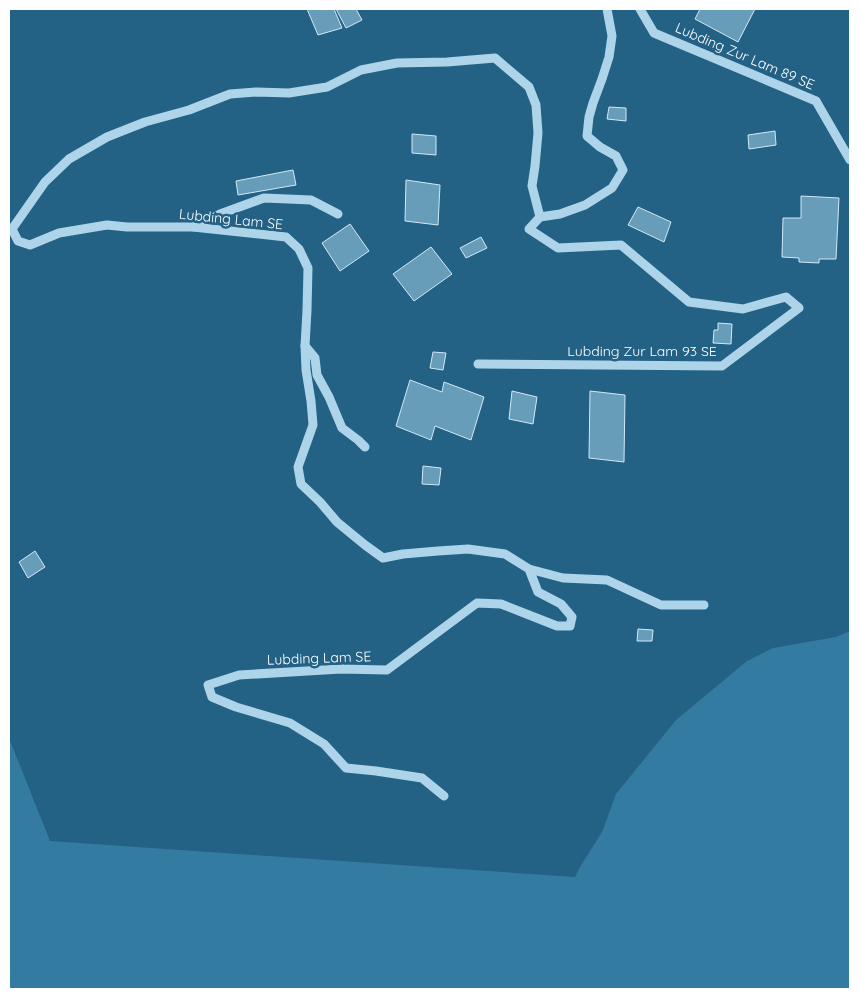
<svg xmlns="http://www.w3.org/2000/svg" width="859" height="998" font-family="Quicksand,sans-serif">
<style>
.green{fill:#347ba1}
.building{fill:#689dba;stroke:#d1e9f7}
.lines{fill:none;stroke-linecap:round;stroke-linejoin:round}
.minor{stroke:#add4e9;stroke-width:9}
.labels{text-anchor:middle;dominant-baseline:central;stroke-width:5;stroke-linejoin:round;paint-order:stroke}
.street-label{font-size:14px;fill:#fff;stroke:#236185}
</style>
<rect width="100%" height="100%" fill="#236185"/>
<path class="green" d="M850,631V989H9V738L50,841L575,877L580,867L602,832L616,794L676,720L747,661L773,648L836,637Z"/>
<g class="building">
<path d="M307,9H334L342,28L318,35Z"/>
<path d="M336,9H356L362,20L346,28Z"/>
<path d="M700,9H755L738,42L695,19Z"/>
<path d="M609,107L626,108V121L607,119Z"/>
<path d="M775,131L776,145L749,149L748,135Z"/>
<path d="M412,134L436,136V155L412,153Z"/>
<path d="M293,170L296,185L238,195L236,181Z"/>
<path d="M406,180L440,185L438,225L405,221Z"/>
<path d="M801,196L839,198L836,259H819V263L799,262V258L782,257L783,218H801Z"/>
<path d="M638,207L671,222L664,242L628,225Z"/>
<path d="M350,224L369,251L340,271L322,243Z"/>
<path d="M481,237L487,248L466,258L460,248Z"/>
<path d="M431,247L452,274L414,301L393,274Z"/>
<path d="M718,323L732,324L731,344L713,343L714,330H718Z"/>
<path d="M433,352L446,353L443,370L430,368Z"/>
<path d="M410,380L442,392L444,382L484,397L471,440L435,426L431,440L396,426Z"/>
<path d="M512,391L537,397L533,424L509,419Z"/>
<path d="M590,391L625,395L624,462L589,458Z"/>
<path d="M423,466L441,468L439,485L422,484Z"/>
<path d="M35,551L45,567L28,578L19,562Z"/>
<path d="M638,629L653,630L652,641H637Z"/>
</g>
<g class="lines">
<g class="minor">
<path d="M640,9L654,33L816,101L850,160"/>
<path d="M194,227L220,214L264,198L311,200L338,214"/>
<path d="M305,346L315,358L317,375L329,397L342,428L358,440L365,447"/>
<path d="M478,364L722,366L799,308L786,297L743,309L689,302L621,245L558,248L529,229L540,217"/>
<path d="M529,569L563,578L607,580L661,605H704"/>
<path d="M444,796L422,778L376,771L346,768L324,744L290,723L236,707L212,697L208,685L239,675L341,669L387,670L477,603L501,604L557,626H570L572,617L561,604L538,592L529,569L505,554L468,549L438,551L403,554L383,558L365,545L337,522L320,502L301,484L298,467L313,425L311,401L306,370L305,346L307,310L308,268L299,249L286,237L193,227H127L107,225L59,233L30,245L18,241L12,229L45,182L69,159L107,137L145,122L189,110L230,94L256,92L289,93L327,87L361,70L397,63L447,62L495,58L529,87L536,105L538,133L535,166L532,186L540,217L560,214L585,205L612,188L623,170L616,156L600,147L587,136L589,117L593,103L602,79L609,57L612,36L607,9"/>
</g>
</g>
<g class="labels">
<g class="street-label">
<text transform="translate(745 56) rotate(23)">Lubding Zur Lam 89 SE</text>
<text transform="translate(231 219) rotate(6)">Lubding Lam SE</text>
<text x="642" y="351">Lubding Zur Lam 93 SE</text>
<text transform="translate(319 658) rotate(-2)">Lubding Lam SE</text>
</g>
</g>
<rect width="859" height="998" fill="none" stroke="#ffffff" stroke-width="20"/>
</svg>
